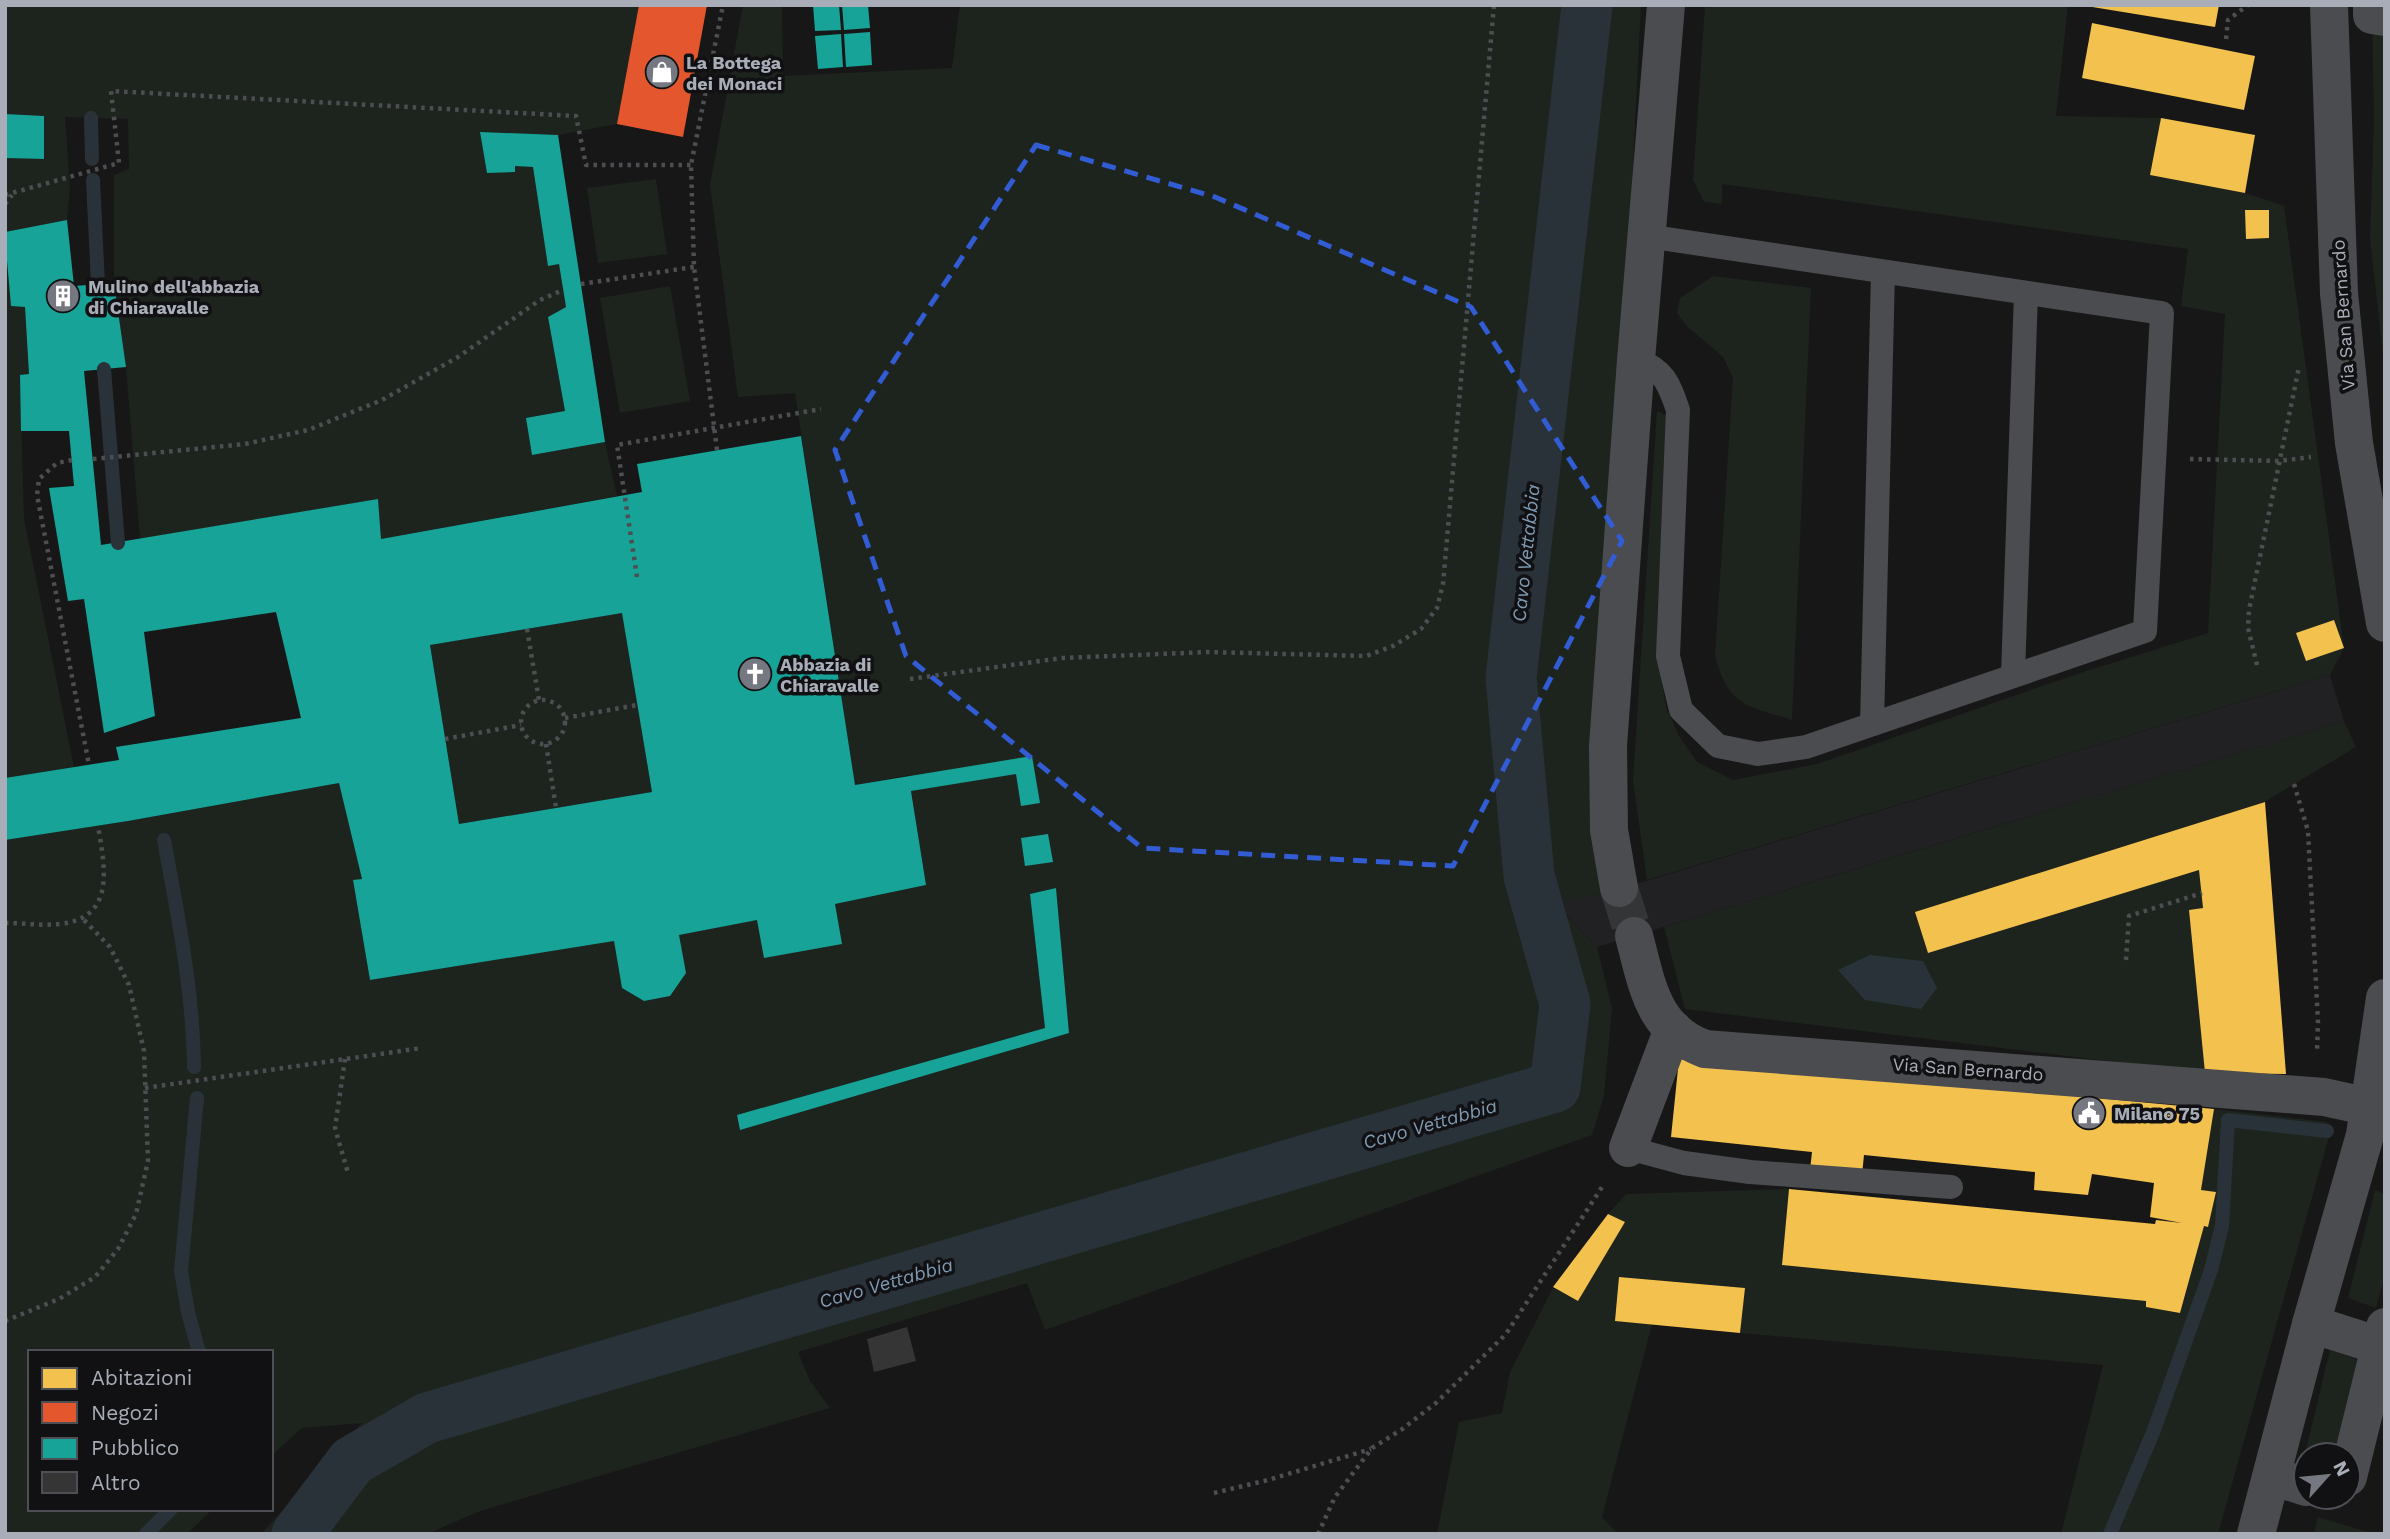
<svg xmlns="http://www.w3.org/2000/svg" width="2390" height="1539" font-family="'Work Sans',sans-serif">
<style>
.built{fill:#212123}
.green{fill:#1d241e;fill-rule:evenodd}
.water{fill:#2a3239}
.homes{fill:#f2c14e}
.shops{fill:#e4572e}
.public{fill:#17a398;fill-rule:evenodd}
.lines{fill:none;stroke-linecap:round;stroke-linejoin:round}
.stream{stroke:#2a3239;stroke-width:14}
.canal{stroke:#2a3239;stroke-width:51}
.building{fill:#353536}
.street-tunnel{stroke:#343537;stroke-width:38;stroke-dasharray:38 19;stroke-linecap:butt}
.path{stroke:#4d4e52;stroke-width:4.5;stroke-dasharray:3.5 5;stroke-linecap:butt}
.lane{stroke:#4b4c50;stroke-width:24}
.street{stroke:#4b4c50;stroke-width:38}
.marked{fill:none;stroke:#325cd3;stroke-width:5;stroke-dasharray:14 9;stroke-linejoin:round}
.labels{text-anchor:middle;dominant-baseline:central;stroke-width:7;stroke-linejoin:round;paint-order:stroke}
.poi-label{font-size:18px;font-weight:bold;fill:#a8adb8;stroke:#111113;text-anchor:start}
.street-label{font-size:18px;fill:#a8adb8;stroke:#111113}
.water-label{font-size:19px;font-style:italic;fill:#7f9bb3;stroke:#111113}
</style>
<rect width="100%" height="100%" fill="#171717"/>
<path class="built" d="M2330,675L2344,721L1597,947L1555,903L1606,893Z"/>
<g class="green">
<path d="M5,5H639L617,124L558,135L480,133L487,173L515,172V166L533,167L548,265L559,264L566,307L548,317L565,411L533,455L605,442L617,496L381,539L378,499L140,539L126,367L114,283V175L129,169L128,119L65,117L70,187L67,220L5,232V158L44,159V116L5,114Z"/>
<path d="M743,5H782L783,76L952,68L960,5H1641L1625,325L1606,893L1555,904L1597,947L1612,1008L1604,1096L1592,1135L1045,1330L1027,1283L798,1352L810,1381L830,1408L480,1511L427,1534H261L362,1423L302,1428L271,1456V1352H30V1509H213L187,1534H5V840L128,821L339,783L362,879L353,881L370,980L614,941L622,988L644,1001L670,996L679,935L757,920L841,944L835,904L926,885L909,775L855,785L795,393L738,397L710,185ZM1056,888L1069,1033L740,1130L737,1115L1045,1028L1030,894Z"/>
<path d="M1705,5H2068L2056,116L2161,118L2150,175L2245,193L2284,206L2344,648L2330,675L1647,880L1633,780L1657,411L1668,416L1657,618L1658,657L1666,707L1679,736L1697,762L1733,780L1817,764L2077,674L2208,633L2225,314L2181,306L2188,249L1722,184V204L1704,202L1693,180Z"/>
<path d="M2372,15L2385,17V373L2370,238L2374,120Z"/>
<path d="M656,179L667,254L598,263L587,188Z"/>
<path d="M5,238L11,306L25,307L29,374L20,376L24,519L74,767L5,778Z"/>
<path d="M1713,276L1811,288L1792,720C1746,705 1729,707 1715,656L1733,378L1723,357L1687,326L1677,313L1680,298Z"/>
<path d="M670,286L690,401L620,413L600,298Z"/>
<path d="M622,613L652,792L459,824L430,645Z"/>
<path d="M2344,721L2356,747L2264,802L1915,912L1928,952L2199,870L2203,908L2189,911L2205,1073L1685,1009L1664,927Z"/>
<path d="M2214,1109L2327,1122L2328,1140L2218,1534H2061L2103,1365L1740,1333L1745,1288L1620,1277L1652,1324L1602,1517L1618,1534H1437L1459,1422L1502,1413L1510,1372L1553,1288L1578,1301L1625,1222L1608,1214L1626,1194L1789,1189L1782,1265L2146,1301V1307L2180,1313L2204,1226L2208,1227L2216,1192L2201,1190Z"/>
<path d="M2375,1190L2385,1194V1275L2376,1308L2348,1298Z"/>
<path d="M2330,1350L2361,1361L2335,1455H2306V1459L2304,1458Z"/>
<path d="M2318,1517L2374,1534H2314Z"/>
</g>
<path class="water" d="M1870,955L1923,961L1937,988L1921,1009L1865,1000L1838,970Z"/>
<g class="homes">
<path d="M2080,5H2219L2215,27Z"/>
<path d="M2092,23L2255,56L2244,110L2082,78Z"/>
<path d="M2161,118L2255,135L2245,193L2150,175Z"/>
<path d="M2245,210H2269V238L2246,239Z"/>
<path d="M2334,620L2344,648L2306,661L2296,633Z"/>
<path d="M2265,802L2286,1074L2205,1073L2189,910L2203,908L2199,870L1928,953L1915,912Z"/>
<path d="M1679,1059L2214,1109L2201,1190L2216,1192L2208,1227L2204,1226L2180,1313L2146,1307V1301L1782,1265L1789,1189L2155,1224L2156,1220L2182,1223L2150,1217L2154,1183L2092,1174L2088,1195L2034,1190L2035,1172L1864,1155L1862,1175L1810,1170L1812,1152L1671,1137Z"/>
<path d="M1608,1214L1625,1222L1578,1301L1553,1287Z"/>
<path d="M1619,1277L1745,1288L1740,1333L1615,1321Z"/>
</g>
<path class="shops" d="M639,5H707L683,137L617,124Z"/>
<g class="public">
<path d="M813,5H839L841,30L815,31Z"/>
<path d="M842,5H868L870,28L844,30Z"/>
<path d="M870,32L872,65L846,67L844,34Z"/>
<path d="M841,34L843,67L818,69L815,36Z"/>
<path d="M5,114L44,116V159L5,158Z"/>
<path d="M480,132L558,135L605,442L532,455L526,418L565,411L548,317L566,307L559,264L548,266L533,167L515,166V172L487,173Z"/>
<path d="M67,220L74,286L114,283L126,367L84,371L101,545L378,499L381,539L642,492L637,464L801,436L855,785L1032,756L1040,803L1021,806L1016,774L911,791L926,885L835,904L842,944L764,958L757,920L679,935L686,973L670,996L644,1001L622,988L614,941L370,980L353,880L362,879L339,783L128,821L5,840V778L119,760L116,747L301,718L276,612L144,632L155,716L104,733L84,599L68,601L49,488L74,486L69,431H21L20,375L29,374L25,307L11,306L5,238V232ZM622,613L652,792L459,824L430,645Z"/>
<path d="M1048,834L1053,862L1025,866L1021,838Z"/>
<path d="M1056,888L1069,1033L740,1130L737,1115L1045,1028L1030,894Z"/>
</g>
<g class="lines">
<g class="stream">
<path d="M91,118L92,159"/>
<path d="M93,180L98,285"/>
<path d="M104,369L118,543"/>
<path d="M164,840C178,916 193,990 194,1067"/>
<path d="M197,1098L181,1271L188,1312L199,1352"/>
<path d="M146,1534L171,1509"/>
<path d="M2110,1534L2154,1430L2211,1270L2222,1226L2228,1120L2327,1131"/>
</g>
<path class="canal" d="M297,1534L352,1461L427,1418L1555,1087L1565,1004L1529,876L1511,678L1587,5"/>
</g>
<path class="building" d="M907,1327L916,1361L874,1372L867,1339Z"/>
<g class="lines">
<path class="street-tunnel" d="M1619,888L1634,936"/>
<g class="path">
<path d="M2226,39L2228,20L2248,5"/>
<path d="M5,195L119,163L111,91L576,116L586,165H691"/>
<path d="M5,204L12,195"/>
<path d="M581,284L694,267"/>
<path d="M717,450L694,267L691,165L723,5"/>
<path d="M93,459L245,444L308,430L382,400L458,357L540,300L563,290"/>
<path d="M2190,459L2279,461L2311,457"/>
<path d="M72,460L57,463L39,479L37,495L89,765"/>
<path d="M637,577L617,445L821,409"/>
<path d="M527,629L539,700"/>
<path d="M2257,665L2248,628L2249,610L2299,367"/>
<path d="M910,679L1062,658L1208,652L1366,656L1393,646L1421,629L1437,608L1443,584L1494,5"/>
<circle cx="543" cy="722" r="22"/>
<path d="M565,718L637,705"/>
<path d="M445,739L521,725"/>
<path d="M546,744L556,808"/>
<path d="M2294,784L2308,831L2318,1022L2317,1051"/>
<path d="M5,923C23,923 42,926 60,924C116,918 105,867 98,826"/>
<path d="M2126,960L2129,916L2202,893"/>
<path d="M345,1059L335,1128L348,1173"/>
<path d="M145,1088L422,1048"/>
<path d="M5,1321L59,1299L95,1277L118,1249L136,1214L148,1161L144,1051L129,985L110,947L83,919"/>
<path d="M1214,1493L1268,1480L1371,1449"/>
<path d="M1318,1534L1335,1497L1372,1448L1401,1430L1436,1403L1506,1334L1604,1184"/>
</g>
<g class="lane">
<path d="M1636,360C1664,369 1669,384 1678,410L1668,656L1681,710L1718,746L1758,754L1806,747L2145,631L2162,313L1647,236"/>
<path d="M2013,675L2026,293"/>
<path d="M1872,724L1883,272"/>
<path d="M1628,1148L1684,1163L1750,1172L1951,1187"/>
</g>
<g class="street">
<path d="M2329,5L2339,293L2354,443L2385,623"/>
<path d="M2372,5V15L2385,17"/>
<path d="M1619,888L1609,830L1608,746L1636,360L1666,5"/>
<path d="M1634,936C1647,984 1652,1030 1705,1049L2324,1097L2370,1107L2385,1112"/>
<path d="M1628,1148L1673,1029"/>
<path d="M2311,1324L2380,1346"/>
<path d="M2272,1476L2306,1487"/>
<path d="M2348,1477L2385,1327"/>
<path d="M2256,1534L2311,1324L2365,1135L2385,998"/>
</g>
</g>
<path class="marked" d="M1036,145L1215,197L1471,307L1622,541L1453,866L1142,848L906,656L835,450Z"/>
<defs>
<symbol id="shop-disc" viewBox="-11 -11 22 22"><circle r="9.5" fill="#757880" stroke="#111113"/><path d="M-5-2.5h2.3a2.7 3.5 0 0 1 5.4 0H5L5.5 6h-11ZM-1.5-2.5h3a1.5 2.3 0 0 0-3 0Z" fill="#fff"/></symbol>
<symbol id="building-disc" viewBox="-11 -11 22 22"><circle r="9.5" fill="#757880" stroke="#111113"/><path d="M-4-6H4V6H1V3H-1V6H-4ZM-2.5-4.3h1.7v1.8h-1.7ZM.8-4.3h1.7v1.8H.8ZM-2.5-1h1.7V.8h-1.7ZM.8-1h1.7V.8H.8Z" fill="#fff"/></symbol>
<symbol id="church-disc" viewBox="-11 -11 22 22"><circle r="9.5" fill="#757880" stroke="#111113"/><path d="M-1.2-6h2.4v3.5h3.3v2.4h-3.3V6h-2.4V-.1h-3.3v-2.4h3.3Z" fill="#fff"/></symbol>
<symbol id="civic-disc" viewBox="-11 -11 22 22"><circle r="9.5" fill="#757880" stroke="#111113"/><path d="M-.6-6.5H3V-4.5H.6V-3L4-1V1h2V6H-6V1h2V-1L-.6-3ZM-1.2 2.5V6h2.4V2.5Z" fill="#fff"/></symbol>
</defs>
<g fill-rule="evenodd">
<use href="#shop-disc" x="643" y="53" width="38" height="38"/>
<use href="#building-disc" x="44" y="277" width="38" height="38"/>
<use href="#church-disc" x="736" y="655" width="38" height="38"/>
<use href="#civic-disc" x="2070" y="1094" width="38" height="38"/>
</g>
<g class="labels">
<g class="poi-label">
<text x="686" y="62">La Bottega<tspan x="686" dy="21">dei Monaci</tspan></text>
<text x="88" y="286">Mulino dell'abbazia<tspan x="88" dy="21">di Chiaravalle</tspan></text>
<text x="780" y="664">Abbazia di<tspan x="780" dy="21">Chiaravalle</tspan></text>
<text x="2114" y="1113">Milano 75</text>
</g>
<g class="street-label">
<text transform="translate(2343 315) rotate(-94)">Via San Bernardo</text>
<text transform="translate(1968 1069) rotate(4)">Via San Bernardo</text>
</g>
<g class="water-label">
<text transform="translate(1526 553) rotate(-84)">Cavo Vettabbia</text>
<text transform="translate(1430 1124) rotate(-16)">Cavo Vettabbia</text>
<text transform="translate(886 1283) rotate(-16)">Cavo Vettabbia</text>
</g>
</g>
<rect width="2390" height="1539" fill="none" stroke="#a8adb8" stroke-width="14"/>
<rect x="28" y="1350" width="245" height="161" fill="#111113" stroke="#4d4f55" stroke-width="2"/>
<rect x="42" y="1368" width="35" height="21" fill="#f2c14e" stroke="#4d4f55" stroke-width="2"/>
<text x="91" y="1385" font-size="21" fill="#a8adb8">Abitazioni</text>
<rect x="42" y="1402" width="35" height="21" fill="#e4572e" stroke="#4d4f55" stroke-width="2"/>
<text x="91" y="1420" font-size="21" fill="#a8adb8">Negozi</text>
<rect x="42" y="1438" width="35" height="21" fill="#17a398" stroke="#4d4f55" stroke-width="2"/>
<text x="91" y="1455" font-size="21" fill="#a8adb8">Pubblico</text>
<rect x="42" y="1472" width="35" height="21" fill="#353536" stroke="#4d4f55" stroke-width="2"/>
<text x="91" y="1490" font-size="21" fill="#a8adb8">Altro</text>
<g transform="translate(2327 1476) rotate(63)"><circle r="33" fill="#111113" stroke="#4d4f55" stroke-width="2"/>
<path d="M0-5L12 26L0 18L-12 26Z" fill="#757880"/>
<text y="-10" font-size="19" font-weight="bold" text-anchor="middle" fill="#a8adb8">N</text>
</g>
</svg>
